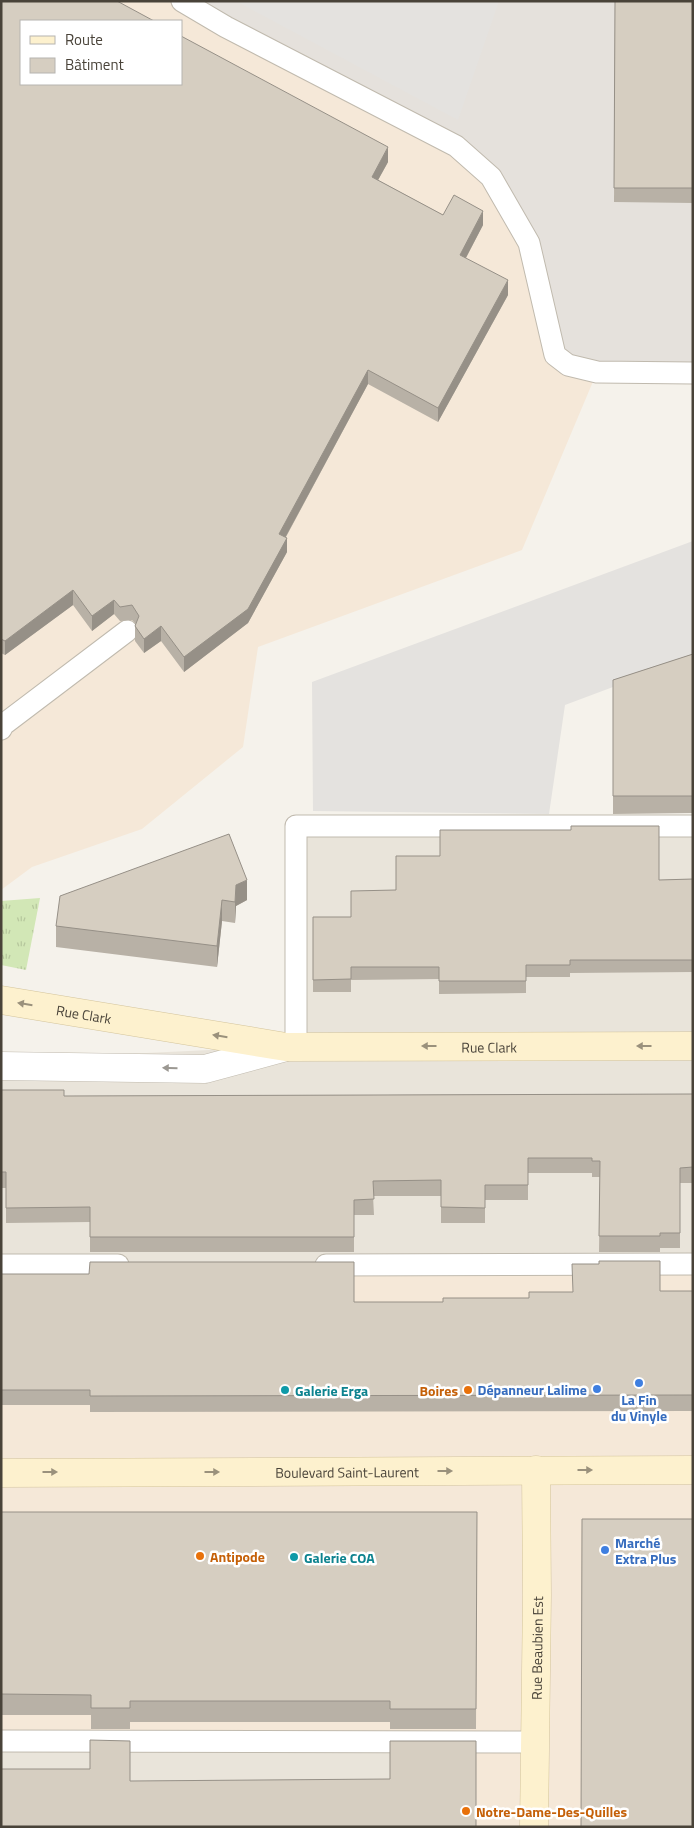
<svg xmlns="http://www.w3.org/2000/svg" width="694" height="1828" font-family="'Titillium Web',sans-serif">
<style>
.residential{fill:#e9e4da}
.commercial{fill:#f5e8d8;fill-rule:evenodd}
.industrial{fill:#e5e1dc}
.grass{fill:url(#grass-tufts)}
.parking{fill:#e4e2df}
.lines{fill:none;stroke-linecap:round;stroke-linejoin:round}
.lane-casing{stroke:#c0baae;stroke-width:23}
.street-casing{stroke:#c0baae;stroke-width:29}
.secondary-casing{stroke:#d3c49c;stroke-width:29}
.lane{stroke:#fff;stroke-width:21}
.street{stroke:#fff;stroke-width:28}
.secondary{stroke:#fdf1ce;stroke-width:28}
.wall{fill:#b8b1a6}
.shaded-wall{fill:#969087}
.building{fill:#d6cec1;stroke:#969087}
.oneway{fill:#9a917c}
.oneway2{fill:#9b9892}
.shop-dot{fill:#3f7fe0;stroke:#fff;stroke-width:2}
.culture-dot{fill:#0f9aa8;stroke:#fff;stroke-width:2}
.food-dot{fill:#e8710a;stroke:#fff;stroke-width:2}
.labels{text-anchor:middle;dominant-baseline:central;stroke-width:5;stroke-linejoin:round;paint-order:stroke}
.street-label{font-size:14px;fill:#494339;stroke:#fff}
.shop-label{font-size:14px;font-weight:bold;fill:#366cbe;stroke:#fff;text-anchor:end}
.culture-label{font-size:14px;font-weight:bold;fill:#0d838f;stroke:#fff;text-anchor:start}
.food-label{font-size:14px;font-weight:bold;fill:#c56008;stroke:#fff;text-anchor:start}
</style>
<defs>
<pattern id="grass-tufts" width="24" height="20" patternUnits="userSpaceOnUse" patternTransform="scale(1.25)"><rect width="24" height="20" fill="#d2e7b6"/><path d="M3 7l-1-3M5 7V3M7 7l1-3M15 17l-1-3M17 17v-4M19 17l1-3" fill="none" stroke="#b6c79d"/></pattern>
</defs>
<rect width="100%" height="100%" fill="#f5f2eb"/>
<g class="residential">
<path d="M296,826H693V1264L1,1265V1060L295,1046Z"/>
<path d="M1,1746L459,1751L457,1827H1Z"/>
</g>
<g class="commercial">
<path d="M1,1H182L491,177L597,372L522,550L258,647L243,747L142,829L32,867L1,890ZM21,21H181V84H21Z"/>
<path d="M693,1266V1827H458L459,1751L1,1740V1270Z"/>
</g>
<path class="industrial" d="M182,1H693V371L568,365L491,177Z"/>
<path class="grass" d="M40,898L26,970L1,965V901Z"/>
<g class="parking">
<path d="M236,1H499L458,120Z"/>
<path d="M693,541V657L565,705L549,814L313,811L312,682Z"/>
</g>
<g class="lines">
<defs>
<g id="lane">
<path d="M182,1L226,27L456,146L491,177L529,243L555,355L568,365L597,372L693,373"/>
<path d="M1,729L3,725L127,631"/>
<path d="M296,1046V826H693"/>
<path d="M1,1265H118"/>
<path d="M326,1265L693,1264"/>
<path d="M1,1741L535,1742"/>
</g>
<path id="street" d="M1,1066L205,1069L286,1047"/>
<g id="secondary">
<path id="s1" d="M1,1000L286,1047L693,1046"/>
<path id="s2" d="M1,1473L693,1470"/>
<path id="s3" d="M534,1827L537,1595L536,1470"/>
</g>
</defs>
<use href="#lane" class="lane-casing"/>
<use href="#street" class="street-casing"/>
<use href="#secondary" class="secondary-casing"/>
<use href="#lane" class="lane"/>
<use href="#street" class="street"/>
<use href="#secondary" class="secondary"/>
</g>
<g class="wall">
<path d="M1,1L388,162L378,180L443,215L483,225L466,258L508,295L438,422L368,384L286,537L287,552L248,623L184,672L161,641L144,653L135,641V626L136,624L132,620L120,621L114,614L92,631L73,605L5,655L1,653Z"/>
<path d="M615,1H693V203L614,202Z"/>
<path d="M693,654V813L613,814V680Z"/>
<path d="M229,834L247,900L236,906L235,923L222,921L217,967L56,947V926Z"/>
<path d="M693,879V972L570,973V977H526V993L439,994V979L351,980V992H313V917H351L396,890L659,880Z"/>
<path d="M1,1090L64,1096L693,1094V1183H680V1248H660V1252H599L600,1177H592V1173H528V1200H485V1223H441V1196H373L374,1215H354V1252H90V1222L6,1223V1188H1Z"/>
<path d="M1,1274L354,1302H443L529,1298L572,1292L693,1291V1411L90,1412V1405H1Z"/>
<path d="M1,1512H477L476,1729H390V1722H130V1729H91V1715H1Z"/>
</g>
<g class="shaded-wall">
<path d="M388,147V162L372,191V177Z"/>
<path d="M483,211V225L460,269V255Z"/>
<path d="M508,280V295L438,422V408Z"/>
<path d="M368,370V384L279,549V534Z"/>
<path d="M287,538V552L248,623L184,672V657Z"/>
<path d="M73,590V605L5,655V641Z"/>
<path d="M114,600V614L92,631V616Z"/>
<path d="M161,626V641L144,653V639Z"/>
<path d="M247,880V900L236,906L235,923V902L236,885Z"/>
<path d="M222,900V921L217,967V946Z"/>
</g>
<g class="building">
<path d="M1,1H117L154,21H21V84H181V36L388,147L372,177L443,215L454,195L483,211L460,255L508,280L438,408L368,370L279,534L287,538L248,609L184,657L161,626L144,639L135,626L139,616L132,605L120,607L114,600L92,616L73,590L5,641L1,639Z"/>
<path d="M615,1H693V188H614Z"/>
<path d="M693,654V796H613V680Z"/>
<path d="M571,826H659V880L693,879V960H570V965H526V981H439V967H351V979L313,980V917H351V891L396,890V856H440V830H571Z"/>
<path d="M229,834L247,880L236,885L235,902L222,900L217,946L56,926L60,896Z"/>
<path d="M1,1090H64V1096L693,1094V1167L680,1168V1233H660V1236H599L600,1161H592V1158H528V1185H485V1208L441,1207V1180L373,1181L374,1199L354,1200V1237H90V1207L6,1208V1172H1Z"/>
<path d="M599,1261H660V1291H693V1395L90,1396V1390H1V1274H89L90,1262H354V1302H443V1298H529V1292H573L572,1264H599Z"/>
<path d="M1,1512H477L476,1709H390V1701H130V1708H91V1695L1,1694Z"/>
<path d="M582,1519H693V1827H581Z"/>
<path d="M90,1740L130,1741V1781L390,1779V1741H476V1827H1V1769H90Z"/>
</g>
<defs><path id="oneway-solid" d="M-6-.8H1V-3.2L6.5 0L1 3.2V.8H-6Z" transform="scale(1.25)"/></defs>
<g class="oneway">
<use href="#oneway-solid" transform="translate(25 1004) rotate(-171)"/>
<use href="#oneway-solid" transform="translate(220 1036) rotate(-171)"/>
<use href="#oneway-solid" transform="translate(429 1046) rotate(-180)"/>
<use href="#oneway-solid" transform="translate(644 1046) rotate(-180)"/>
<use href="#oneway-solid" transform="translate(585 1470)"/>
<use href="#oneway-solid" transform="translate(445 1471)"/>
<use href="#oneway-solid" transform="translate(50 1472)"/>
<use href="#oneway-solid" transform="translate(212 1472)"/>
</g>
<use class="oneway2" href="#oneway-solid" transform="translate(170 1068) rotate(-179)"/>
<g class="shop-dot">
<circle cx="639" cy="1383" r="5"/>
<circle cx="597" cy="1389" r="5"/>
<circle cx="605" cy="1550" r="5"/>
</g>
<g class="culture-dot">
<circle cx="285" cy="1390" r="5"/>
<circle cx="294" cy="1557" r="5"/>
</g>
<g class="food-dot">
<circle cx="468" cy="1390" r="5"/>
<circle cx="200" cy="1556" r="5"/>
<circle cx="466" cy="1811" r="5"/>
</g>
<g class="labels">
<g class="street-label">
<text stroke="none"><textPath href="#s1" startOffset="84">Rue Clark</textPath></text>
<text stroke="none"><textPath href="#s1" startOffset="492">Rue Clark</textPath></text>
<text stroke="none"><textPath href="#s2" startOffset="346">Boulevard Saint-Laurent</textPath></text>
<text stroke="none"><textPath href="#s3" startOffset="179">Rue Beaubien Est</textPath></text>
</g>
<g class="shop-label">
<text x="587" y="1389">Dépanneur Lalime</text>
<text x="639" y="1399" text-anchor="middle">La Fin<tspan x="639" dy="16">du Vinyle</tspan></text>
<text x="615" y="1542" text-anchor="start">Marché<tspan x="615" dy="16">Extra Plus</tspan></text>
</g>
<g class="culture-label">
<text x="295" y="1390">Galerie Erga</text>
<text x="304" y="1557">Galerie COA</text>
</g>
<g class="food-label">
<text x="458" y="1390" text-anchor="end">Boires</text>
<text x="210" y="1556">Antipode</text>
<text x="476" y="1811">Notre-Dame-Des-Quilles</text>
</g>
</g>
<rect width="694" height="1828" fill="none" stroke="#494339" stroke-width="5"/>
<rect x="20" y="20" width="162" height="65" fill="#ffffff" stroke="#b6b4b0"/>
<rect x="30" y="36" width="25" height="8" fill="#fdf1ce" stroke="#b6b4b0"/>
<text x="65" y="45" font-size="15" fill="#494339">Route</text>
<rect x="30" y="58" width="25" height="15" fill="#d6cec1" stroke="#b6b4b0"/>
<text x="65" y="70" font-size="15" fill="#494339">Bâtiment</text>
</svg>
